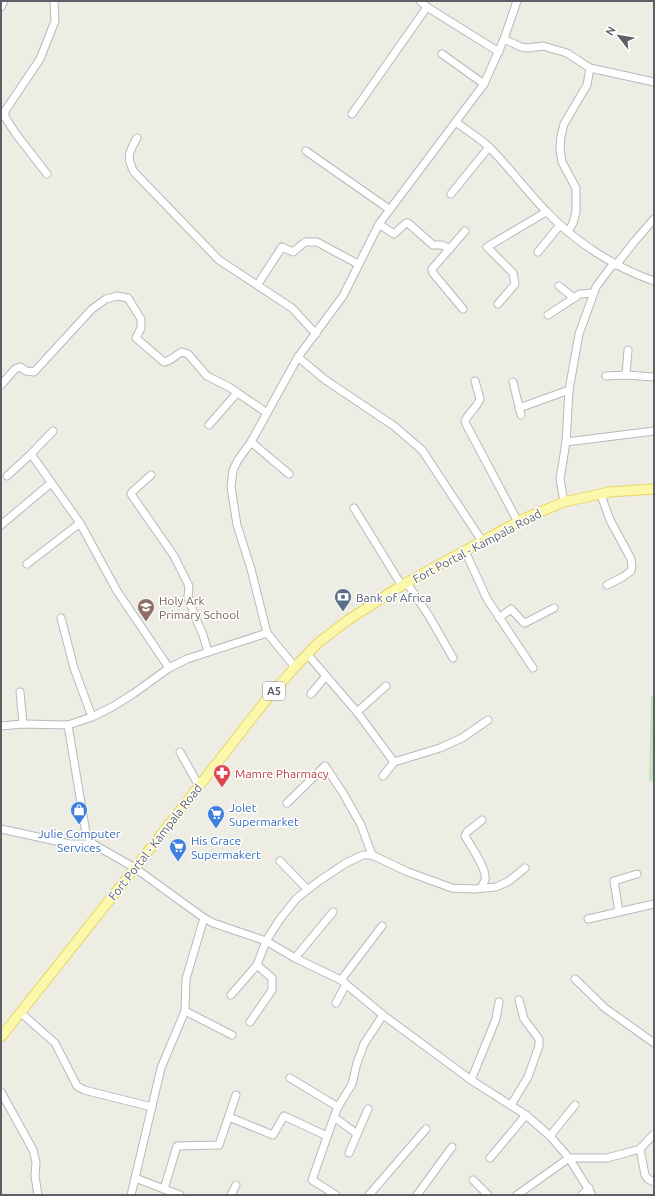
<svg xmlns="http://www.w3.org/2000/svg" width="655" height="1196" font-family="Ubuntu,sans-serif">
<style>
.green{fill:#c2e4c6}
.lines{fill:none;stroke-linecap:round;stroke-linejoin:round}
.minor-casing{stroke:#b6b9bd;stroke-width:9}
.major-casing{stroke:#ead561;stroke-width:11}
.minor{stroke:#fff;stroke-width:7}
.major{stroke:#fbf8ac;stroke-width:9}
.labels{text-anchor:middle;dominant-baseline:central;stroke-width:3;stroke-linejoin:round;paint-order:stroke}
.shield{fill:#fff;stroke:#8d8f92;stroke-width:1}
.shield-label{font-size:11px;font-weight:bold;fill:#5c5f64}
.street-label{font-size:12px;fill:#5c5f64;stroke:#fff}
.service-label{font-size:12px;fill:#4e5e75;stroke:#fff;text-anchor:start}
.education-label{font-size:12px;fill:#785e54;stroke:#fff;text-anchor:start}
.health-label{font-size:12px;fill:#be3a42;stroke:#fff;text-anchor:start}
.shop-label{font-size:12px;fill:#366cbe;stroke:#fff;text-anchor:start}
</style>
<rect width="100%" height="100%" fill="#eeede4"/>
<path class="green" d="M651,696H654V781H649Z"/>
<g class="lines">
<defs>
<g id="minor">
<path d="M420,1L427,7L499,52"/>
<path d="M1,7L4,1"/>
<path d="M504,39L521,47L528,48L543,46L567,53L590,68L654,82"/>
<path d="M442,54L484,84"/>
<path d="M352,114L427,7"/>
<path d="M456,122C467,131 480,138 490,148C510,168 527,192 547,212C575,242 616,268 654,281"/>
<path d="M137,138C129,152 126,157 134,172L219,260L292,308L316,334"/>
<path d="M306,151L389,209"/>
<path d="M47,174L16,134L5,117V111L40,59L55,21L54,1"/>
<path d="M451,194L489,147"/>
<path d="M379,224L394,234L406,223H408L433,245H442L450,249"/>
<path d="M568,232L573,223L576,212V188L562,162L560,149L561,136L564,124L587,85L590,68"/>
<path d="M538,252L560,225"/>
<path d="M616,265L634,242L654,219"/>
<path d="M258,284L282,247L293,252L305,242H317L358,264"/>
<path d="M559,286L574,298"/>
<path d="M498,304L515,284L513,273L487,247L546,212"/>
<path d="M463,309L433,273L432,269L465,231"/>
<path d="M548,315L580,294L593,293"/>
<path d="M298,357L324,379L394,426L422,450L482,541"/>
<path d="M626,375L628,350"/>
<path d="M606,376L626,375L654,377"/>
<path d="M475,381L480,399C476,409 469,412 465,421L466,424L518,522"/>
<path d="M513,382L521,415"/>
<path d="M1,385L15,369L20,367L26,371L34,372L92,309L106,299L117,296L128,298L141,319V328L136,338L164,362C172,361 175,355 182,352L188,354L207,376L229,387L267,413"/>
<path d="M519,408L569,390"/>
<path d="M209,425L237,393"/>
<path d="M251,442L289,474"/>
<path d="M566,442L654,431"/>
<path d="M31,454L80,523L117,591L169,668"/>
<path d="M151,475L132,492L131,494L174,556L189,586L188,597L194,614L203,635L208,652"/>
<path d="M7,476L31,454L53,431"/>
<path d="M601,495L610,520L631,559L632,566L631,571L623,577L607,585"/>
<path d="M564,502L560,479L566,442L569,390L579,334L596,287L613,264"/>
<path d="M354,508L402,586"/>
<path d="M1,525L51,483"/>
<path d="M465,551L487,599L533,668"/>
<path d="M27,564L80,523"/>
<path d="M407,583L429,616L453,658"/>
<path d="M61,618L74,668L92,717"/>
<path d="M499,618L511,609L523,622L525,623L554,608"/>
<path d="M267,633L251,569L237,525L231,487L233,470L238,460L251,442L298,357L343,296L379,224L484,84L504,39L517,1"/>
<path d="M308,655L357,712L394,762"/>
<path d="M20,692L23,724"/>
<path d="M311,694L326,676"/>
<path d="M357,712L386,686"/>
<path d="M68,725L86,833L93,844"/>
<path d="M1,726L23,724L68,725L92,717L112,707L133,694L169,668L187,659L267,633L295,667"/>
<path d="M180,752L199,786"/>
<path d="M383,776L394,762L440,748L462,738L488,720"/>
<path d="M287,803L325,766L343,793L361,825L372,855"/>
<path d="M1,829L70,844H93L135,868L204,918L213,923L266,941L295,958L341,980L383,1015L471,1080L526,1115L550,1136L569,1158L592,1195"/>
<path d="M280,861L307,889"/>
<path d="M481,888C482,886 484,882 485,880C488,870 470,845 465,836L467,832L482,820"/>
<path d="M619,912L614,881L637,874"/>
<path d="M588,919L654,904"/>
<path d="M295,958L333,912"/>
<path d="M575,979L605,1008L654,1043"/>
<path d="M341,980L382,926"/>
<path d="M231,995L257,965L266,941L280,919L297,898L319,881L346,863L363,855H372L408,872L452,888L475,889L496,887L509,881L525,868"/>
<path d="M336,1003L346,984"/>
<path d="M185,1011L232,1035"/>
<path d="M21,1013L55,1043L77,1086L84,1090L152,1107"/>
<path d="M250,1022L272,990V978L257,965"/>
<path d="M290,1078L338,1107"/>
<path d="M471,1080L496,1019L499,1002"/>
<path d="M1,1092L33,1150L36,1162L35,1176L38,1195"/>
<path d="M511,1105L528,1077L539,1046V1039L524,1019L519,1000"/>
<path d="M229,1117L273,1135L284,1116L327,1136"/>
<path d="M334,1117L357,1134"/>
<path d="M550,1136L575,1105"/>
<path d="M640,1149L645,1175L648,1179L654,1182"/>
<path d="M349,1153L368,1109"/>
<path d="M490,1158L526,1115"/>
<path d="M135,1178L180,1195"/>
<path d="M473,1180L488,1195"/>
<path d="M164,1189L177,1146L219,1145L236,1095"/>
<path d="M131,1195L161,1068L185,1011L186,979L204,918"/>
<path d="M231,1195L236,1185"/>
<path d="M336,1195L312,1180L334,1117L338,1107L352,1084L357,1063L364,1044L383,1015"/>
<path d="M369,1195L426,1129"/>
<path d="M417,1195L452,1147"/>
<path d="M517,1195L569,1158H607L622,1154L640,1149L654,1134"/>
<path d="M582,1195L589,1188"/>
</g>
<path id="major" d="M1,1037L135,868L267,699L295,667L318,643L348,620L404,584L523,519L564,502L609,492L654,489"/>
</defs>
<use href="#minor" class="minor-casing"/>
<use href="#major" class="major-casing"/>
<use href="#minor" class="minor"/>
<use href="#major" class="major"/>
</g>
<defs>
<symbol id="bank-pin" viewBox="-11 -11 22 30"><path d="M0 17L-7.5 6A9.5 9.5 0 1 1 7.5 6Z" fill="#5c6f8a" stroke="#fff"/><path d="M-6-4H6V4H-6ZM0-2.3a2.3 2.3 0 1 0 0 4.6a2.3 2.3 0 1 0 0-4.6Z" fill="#fff"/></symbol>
<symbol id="school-pin" viewBox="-11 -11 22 30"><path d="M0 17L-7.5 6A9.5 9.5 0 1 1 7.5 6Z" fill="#8d6e63" stroke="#fff"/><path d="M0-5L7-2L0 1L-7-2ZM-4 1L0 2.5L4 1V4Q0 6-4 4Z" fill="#fff"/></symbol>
<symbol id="pharmacy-pin" viewBox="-11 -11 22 30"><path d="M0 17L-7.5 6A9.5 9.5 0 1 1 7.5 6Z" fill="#e0444e" stroke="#fff"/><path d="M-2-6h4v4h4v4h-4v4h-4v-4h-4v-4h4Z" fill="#fff"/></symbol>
<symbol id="shop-pin" viewBox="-11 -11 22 30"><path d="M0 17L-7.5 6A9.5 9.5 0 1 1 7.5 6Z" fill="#3f7fe0" stroke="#fff"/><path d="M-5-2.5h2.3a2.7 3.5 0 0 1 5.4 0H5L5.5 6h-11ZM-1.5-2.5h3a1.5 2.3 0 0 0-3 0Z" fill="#fff"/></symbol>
<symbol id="supermarket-pin" viewBox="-11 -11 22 30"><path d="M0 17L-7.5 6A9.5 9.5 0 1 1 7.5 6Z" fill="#3f7fe0" stroke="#fff"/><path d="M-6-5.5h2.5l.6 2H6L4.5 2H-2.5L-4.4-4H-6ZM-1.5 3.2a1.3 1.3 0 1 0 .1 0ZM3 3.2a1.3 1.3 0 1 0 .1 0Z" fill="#fff"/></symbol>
</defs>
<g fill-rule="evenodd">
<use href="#bank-pin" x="333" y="587" width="20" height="27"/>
<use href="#school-pin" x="136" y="597" width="20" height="27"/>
<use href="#pharmacy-pin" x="212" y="763" width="20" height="27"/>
<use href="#shop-pin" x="69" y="800" width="20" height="27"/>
<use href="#supermarket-pin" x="206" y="804" width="20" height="27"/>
<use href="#supermarket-pin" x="168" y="837" width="20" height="27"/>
</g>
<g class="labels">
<rect class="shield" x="263" y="682" width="22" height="18" rx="3"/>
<g class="shield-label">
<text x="274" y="691">A5</text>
</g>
<g class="street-label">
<text transform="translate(477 546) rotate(-28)">Fort Portal - Kampala Road</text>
<text transform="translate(155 842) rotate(-52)">Fort Portal - Kampala Road</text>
</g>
<g class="service-label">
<text x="356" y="597">Bank of Africa</text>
</g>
<g class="education-label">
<text x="159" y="600">Holy Ark<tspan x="159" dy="14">Primary School</tspan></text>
</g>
<g class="health-label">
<text x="235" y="773">Mamre Pharmacy</text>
</g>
<g class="shop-label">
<text x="229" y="807">Jolet<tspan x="229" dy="14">Supermarket</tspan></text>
<text x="79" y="833" text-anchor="middle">Julie Computer<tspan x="79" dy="14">Services</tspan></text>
<text x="191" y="840">His Grace<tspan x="191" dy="14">Supermakert</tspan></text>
</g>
</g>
<rect width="655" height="1196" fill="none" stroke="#5c5f64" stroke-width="4"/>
<g transform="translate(619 36) rotate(301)" stroke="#ffffff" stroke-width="3" paint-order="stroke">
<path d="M0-3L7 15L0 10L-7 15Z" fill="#5c5f64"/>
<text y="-6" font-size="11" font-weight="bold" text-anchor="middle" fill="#5c5f64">N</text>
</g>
</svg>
